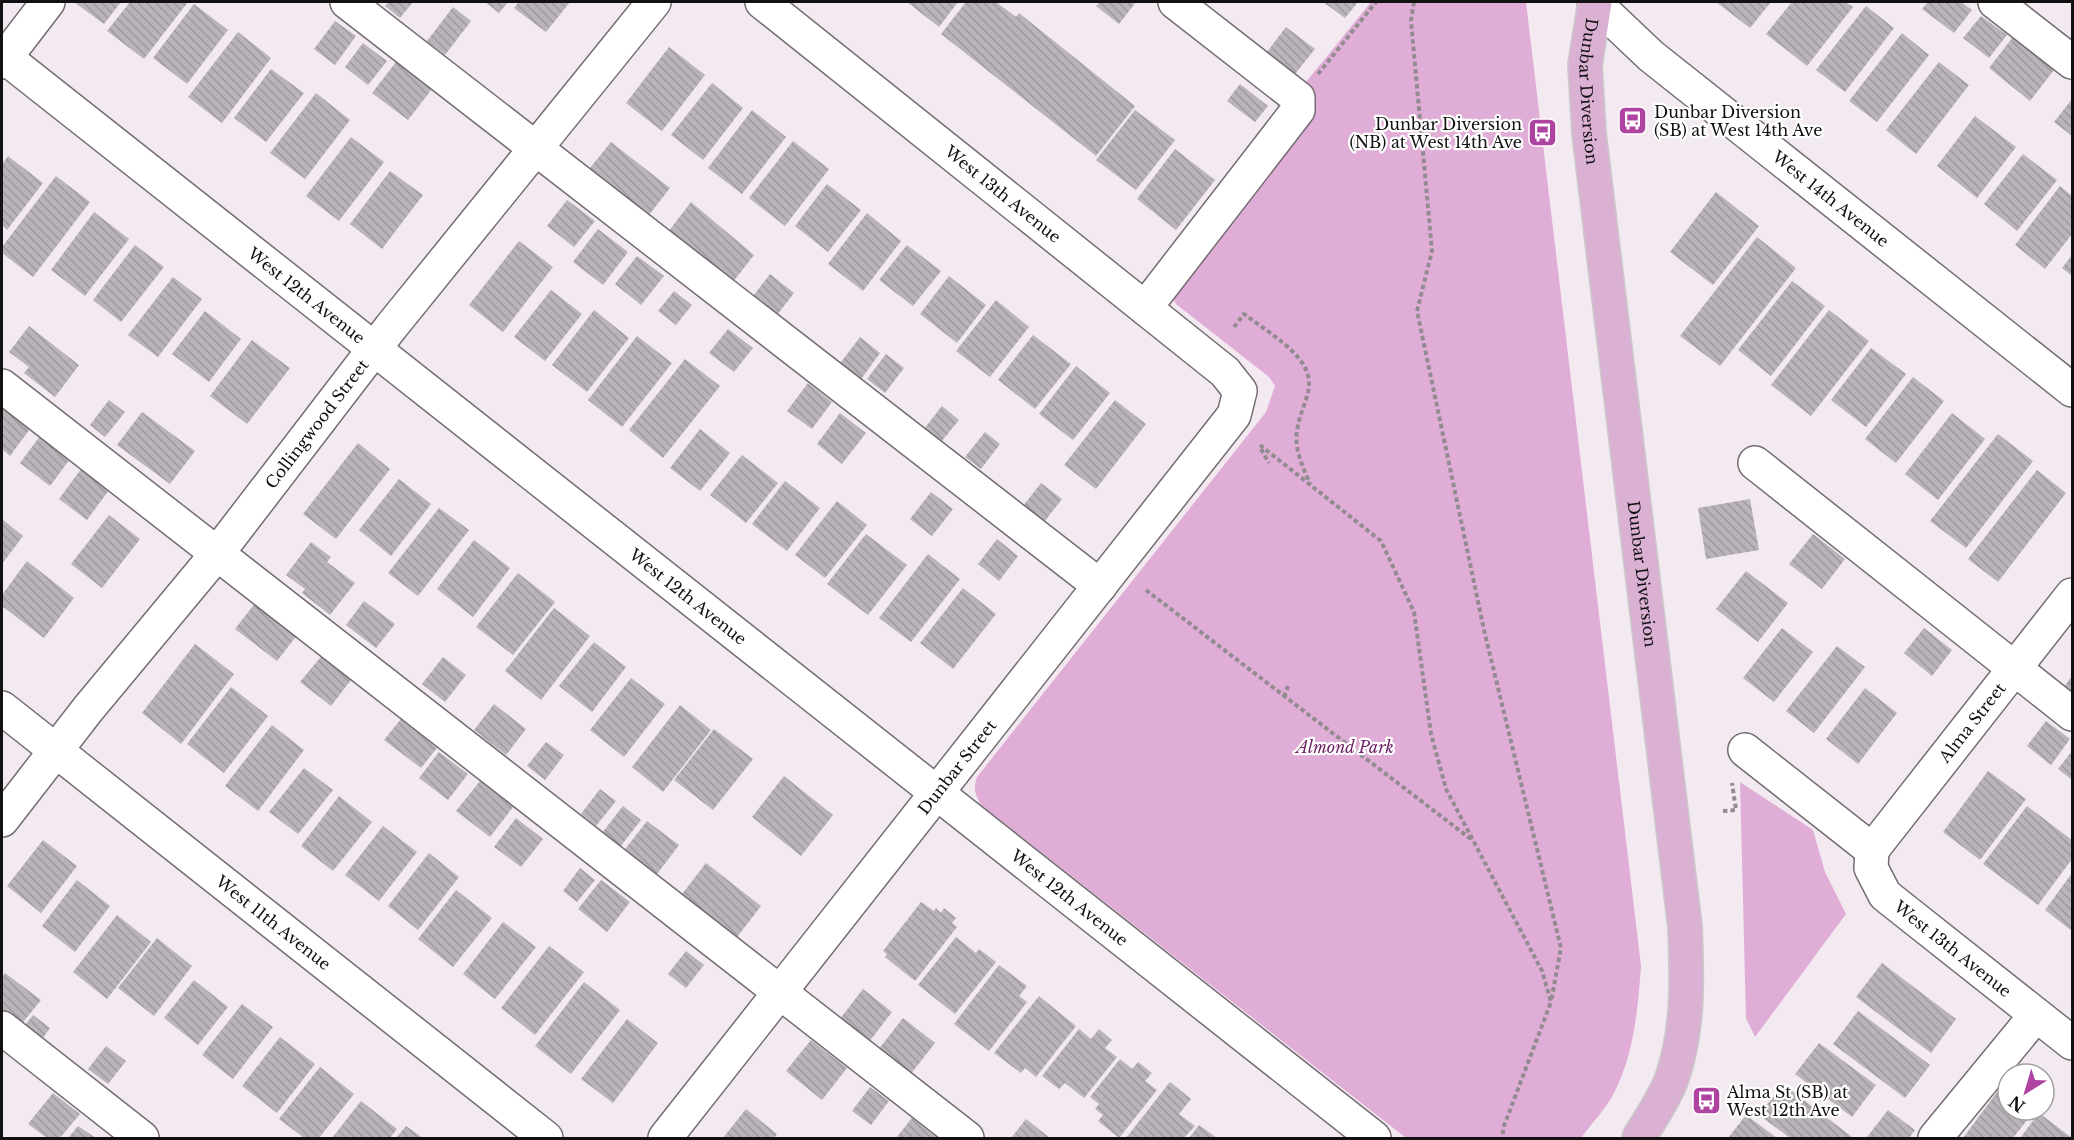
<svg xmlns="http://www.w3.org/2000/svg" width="2074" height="1140" font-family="'Libre Baskerville',serif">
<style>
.park{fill:#e0add7}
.building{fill:url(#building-back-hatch)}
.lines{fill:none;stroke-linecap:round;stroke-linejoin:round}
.minor-casing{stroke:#746c73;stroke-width:36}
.major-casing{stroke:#cbcacb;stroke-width:36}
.path{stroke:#928b90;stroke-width:4;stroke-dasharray:4.5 3;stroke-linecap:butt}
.minor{stroke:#fff;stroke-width:33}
.major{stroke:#dab0d3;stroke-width:33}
.labels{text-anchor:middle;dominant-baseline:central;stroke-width:4.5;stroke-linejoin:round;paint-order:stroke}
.street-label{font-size:16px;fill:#131012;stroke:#fff}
.poi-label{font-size:16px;fill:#131012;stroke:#fff;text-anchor:start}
.park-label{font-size:16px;font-style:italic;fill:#6d1f64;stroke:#fff}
</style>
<defs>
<pattern id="building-back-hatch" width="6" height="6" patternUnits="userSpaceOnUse" patternTransform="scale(1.5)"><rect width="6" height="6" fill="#bbb3ba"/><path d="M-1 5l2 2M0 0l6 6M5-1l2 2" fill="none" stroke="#a0999f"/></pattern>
</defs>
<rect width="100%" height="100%" fill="#f3eaf1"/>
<g class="park">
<path d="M1371,2H1526L1641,966C1638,1009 1634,1054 1614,1093C1606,1109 1591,1124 1581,1138H1406L981,805C975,794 973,788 977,777L1266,412L1275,386L1269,377L1176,304L1173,298L1302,87Z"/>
<path d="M1740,782L1813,830L1825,872L1846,914L1755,1037L1746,1018Z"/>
</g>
<g class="building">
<path d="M74,2H121L104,24Z"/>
<path d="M130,2H188L144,59L107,31Z"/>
<path d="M389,2H413L400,18L385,6Z"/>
<path d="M485,2H508L499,13Z"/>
<path d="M519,2H570L546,32L514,8Z"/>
<path d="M907,2H958L939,27Z"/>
<path d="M966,2H996L1016,17L1019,13L1135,106L1096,156L941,34Z"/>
<path d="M1100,2H1136L1119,24L1096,6Z"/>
<path d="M1323,2H1358L1345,18Z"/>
<path d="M1716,2H1771L1750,28Z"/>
<path d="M1792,2H1845L1853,7L1807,66L1766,34Z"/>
<path d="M1928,2H1961L1972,10L1954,33L1922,9Z"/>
<path d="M194,4L228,30L187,84L153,58Z"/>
<path d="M1866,6L1894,28L1845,92L1816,70Z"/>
<path d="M453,7L471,21L445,55L427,41Z"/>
<path d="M1981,16L2007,35L1989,58L1963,38Z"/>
<path d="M335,21L356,36L335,65L314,49Z"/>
<path d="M1286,27L1315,49L1295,74L1267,52Z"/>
<path d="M238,32L271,58L222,123L188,97Z"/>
<path d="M1902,33L1929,55L1877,122L1849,101Z"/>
<path d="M2016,33L2057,66L2030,101L1989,68Z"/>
<path d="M363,43L387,61L368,85L345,67Z"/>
<path d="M669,47L705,75L662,131L626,103Z"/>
<path d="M396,62L432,89L408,120L372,93Z"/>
<path d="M1939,62L1969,85L1916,154L1886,130Z"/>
<path d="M271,69L304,93L266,142L234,118Z"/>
<path d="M712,83L743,108L703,160L671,135Z"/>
<path d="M1240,84L1268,106L1255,122L1227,101Z"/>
<path d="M316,93L350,120L305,179L270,153Z"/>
<path d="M2072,99V136L2054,122Z"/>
<path d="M752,110L786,137L742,194L708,168Z"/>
<path d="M1135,110L1175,140L1136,190L1096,160Z"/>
<path d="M1975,116L2016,147L1977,198L1937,166Z"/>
<path d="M351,137L384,162L339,221L306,196Z"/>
<path d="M793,141L829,169L785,226L749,198Z"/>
<path d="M611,142L670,188L649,215L590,168Z"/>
<path d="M1175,149L1215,180L1176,230L1137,199Z"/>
<path d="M2023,154L2057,180L2017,231L1984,204Z"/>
<path d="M8,156L43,183L7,230L2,225V164Z"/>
<path d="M390,171L423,195L382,249L350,224Z"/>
<path d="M56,176L90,202L33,277L2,253V247Z"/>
<path d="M827,184L861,210L828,252L795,226Z"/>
<path d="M2060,186L2072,196V234L2045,269L2015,245Z"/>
<path d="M1716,192L1759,226L1713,285L1670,252Z"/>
<path d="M567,200L595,221L574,247L547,226Z"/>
<path d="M691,202L754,255L733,282L668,232Z"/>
<path d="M94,212L129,239L85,296L51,270Z"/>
<path d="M867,213L901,241L863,291L828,264Z"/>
<path d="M598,229L628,252L603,285L573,262Z"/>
<path d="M1757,237L1796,268L1720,366L1680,336Z"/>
<path d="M519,241L553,267L503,332L469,305Z"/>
<path d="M135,245L164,267L121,322L93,300Z"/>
<path d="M907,245L941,271L913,306L879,280Z"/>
<path d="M2072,255V276L2062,268Z"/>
<path d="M637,256L664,276L641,305L615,284Z"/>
<path d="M770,274L794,293L774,319L750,300Z"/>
<path d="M949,276L986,305L957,343L920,314Z"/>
<path d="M173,277L202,299L158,357L128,335Z"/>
<path d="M1792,281L1825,306L1771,376L1738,350Z"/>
<path d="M551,290L582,314L545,361L514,337Z"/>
<path d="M674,291L692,305L676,325L658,311Z"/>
<path d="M996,300L1029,327L990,377L956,351Z"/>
<path d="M594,310L629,338L587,392L552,365Z"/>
<path d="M1829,310L1869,341L1811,416L1771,385Z"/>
<path d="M205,311L241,339L209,382L172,354Z"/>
<path d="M29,326L79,365L55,397L24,373L29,367L9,352Z"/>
<path d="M728,329L753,348L734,372L709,353Z"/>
<path d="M1033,335L1071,364L1035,409L998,380Z"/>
<path d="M637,336L672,363L622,427L588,400Z"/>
<path d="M860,337L880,353L859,382L838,366Z"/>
<path d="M252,340L290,368L247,424L210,396Z"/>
<path d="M1871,348L1906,374L1866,427L1831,400Z"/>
<path d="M886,354L904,368L885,393L867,379Z"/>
<path d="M685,359L720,386L663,458L629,430Z"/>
<path d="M1076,366L1110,393L1073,440L1039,414Z"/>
<path d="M1913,377L1944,401L1896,463L1865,439Z"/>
<path d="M808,383L832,402L812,429L787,411Z"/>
<path d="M109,400L125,412L105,437L90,425Z"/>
<path d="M1115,400L1146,424L1096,489L1064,465Z"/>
<path d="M7,405L33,425L10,456L2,449V412Z"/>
<path d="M942,406L959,420L941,442L924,429Z"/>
<path d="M142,412L195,451L170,484L117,445Z"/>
<path d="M840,413L866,433L842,464L817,444Z"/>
<path d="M1952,413L1985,439L1938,500L1905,474Z"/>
<path d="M700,429L730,453L700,491L670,468Z"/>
<path d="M43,432L73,455L50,486L20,463Z"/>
<path d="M985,432L1000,444L981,469L965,457Z"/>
<path d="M1998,434L2033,461L1966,548L1930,521Z"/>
<path d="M358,443L390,469L336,539L303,514Z"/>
<path d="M742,455L778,483L746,523L710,495Z"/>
<path d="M81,469L109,490L87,520L59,499Z"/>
<path d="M2037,470L2066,493L1998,582L1968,559Z"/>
<path d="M399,479L431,504L391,556L359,530Z"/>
<path d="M785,481L820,508L787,551L752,524Z"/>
<path d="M1041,483L1062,499L1041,526L1020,510Z"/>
<path d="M931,492L953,509L932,536L910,519Z"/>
<path d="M1750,499L1759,550L1706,559L1698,508Z"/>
<path d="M837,501L867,525L825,578L795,555Z"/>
<path d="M439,508L469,530L418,596L388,573Z"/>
<path d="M109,515L140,539L102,588L71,564Z"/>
<path d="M2,519L23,536L2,564Z"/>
<path d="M866,534L907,565L868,615L827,584Z"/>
<path d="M1813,534L1845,559L1822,589L1789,564Z"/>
<path d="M997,539L1018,556L999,581L978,564Z"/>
<path d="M474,540L510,568L473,617L437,589Z"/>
<path d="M311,542L331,557L327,562L355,583L330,615L302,593L305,589L286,575Z"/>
<path d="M928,554L960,579L911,642L879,618Z"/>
<path d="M27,561L74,598L44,638L2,606V595Z"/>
<path d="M1746,571L1788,603L1758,642L1716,609Z"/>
<path d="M518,573L555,602L513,655L476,627Z"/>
<path d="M963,588L996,614L953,669L920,643Z"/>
<path d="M364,601L395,624L376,648L346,625Z"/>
<path d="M256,602L298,634L277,661L235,629Z"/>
<path d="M554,608L590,636L541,700L505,671Z"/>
<path d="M1782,628L1813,652L1774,702L1743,678Z"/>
<path d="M1924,628L1952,650L1932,676L1904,653Z"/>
<path d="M594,642L626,667L592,712L559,686Z"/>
<path d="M195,644L234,674L181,744L142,713Z"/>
<path d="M1837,646L1865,667L1814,733L1786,711Z"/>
<path d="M324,653L354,676L331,706L300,682Z"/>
<path d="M443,657L466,675L445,702L422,684Z"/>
<path d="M2072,676V694L2063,688Z"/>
<path d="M631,678L665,704L624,757L590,730Z"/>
<path d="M231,687L268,716L224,773L187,744Z"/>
<path d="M1865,688L1897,713L1858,764L1826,739Z"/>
<path d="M494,704L526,729L506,755L474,730Z"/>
<path d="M680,705L711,730L663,792L632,767Z"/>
<path d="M401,719L437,748L421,768L384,740Z"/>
<path d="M2046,721L2070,739L2051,765L2027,746Z"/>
<path d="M272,725L304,750L258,811L225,786Z"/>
<path d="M714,729L753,759L713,810L674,780Z"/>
<path d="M546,742L564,755L545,780L527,766Z"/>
<path d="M2072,751V780L2058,769Z"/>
<path d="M439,752L468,774L448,800L419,778Z"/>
<path d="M304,768L333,790L298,834L269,812Z"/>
<path d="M1988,771L2026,799L1980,860L1943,832Z"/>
<path d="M784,776L833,815L801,856L752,817Z"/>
<path d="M480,781L513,807L490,837L456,811Z"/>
<path d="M600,789L616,801L596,826L581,814Z"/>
<path d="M339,796L372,822L333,871L301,846Z"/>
<path d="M623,806L641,820L620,847L602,833Z"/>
<path d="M2027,806L2072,840V859L2038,905L1983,864Z"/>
<path d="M516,818L543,839L521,867L494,847Z"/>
<path d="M647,821L679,845L654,878L622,853Z"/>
<path d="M383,826L417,852L379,901L345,875Z"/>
<path d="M43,840L77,866L41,913L7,886Z"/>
<path d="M429,853L459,877L418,930L388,906Z"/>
<path d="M706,863L761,906L734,941L679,898Z"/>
<path d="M580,868L595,880L577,902L563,891Z"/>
<path d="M2072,873V931L2045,910Z"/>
<path d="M77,880L110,906L75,952L42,926Z"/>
<path d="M601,880L630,902L607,932L578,909Z"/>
<path d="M456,890L492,918L453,967L418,939Z"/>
<path d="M921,902L934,911L936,908L941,913L944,908L956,918L952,923L957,927L915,981L885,957L887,954L883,951Z"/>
<path d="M117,915L151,942L107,999L73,972Z"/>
<path d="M503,922L536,947L495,999L463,974Z"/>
<path d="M956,937L976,953L979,949L996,962L955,1014L918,985Z"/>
<path d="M157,938L192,966L154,1016L118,988Z"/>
<path d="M549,946L584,972L535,1035L501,1008Z"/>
<path d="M686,951L704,965L686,988L668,974Z"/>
<path d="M1882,963L1956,1019L1931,1053L1856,997Z"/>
<path d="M999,965L1027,986L1019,996L1027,1002L989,1051L954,1024Z"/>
<path d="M5,973L41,1000L20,1026L2,1012V978Z"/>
<path d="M194,980L228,1007L198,1045L164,1018Z"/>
<path d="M584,982L620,1010L571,1074L535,1046Z"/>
<path d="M863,989L892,1012L869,1042L839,1020Z"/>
<path d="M1039,996L1076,1026L1036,1077L1025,1068L1021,1073L994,1053Z"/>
<path d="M242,1004L273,1027L233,1079L202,1055Z"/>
<path d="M1858,1011L1930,1065L1905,1098L1833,1044Z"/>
<path d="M33,1015L50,1028L42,1039L25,1025Z"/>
<path d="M903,1018L935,1043L910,1075L878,1050Z"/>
<path d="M627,1019L658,1043L613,1103L581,1079Z"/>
<path d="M1079,1029L1091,1039L1099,1029L1112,1040L1105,1048L1117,1057L1084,1098L1065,1083L1059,1089L1042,1076Z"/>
<path d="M280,1037L315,1064L277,1113L242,1086Z"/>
<path d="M811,1040L847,1068L822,1100L786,1071Z"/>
<path d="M1819,1043L1876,1085L1852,1117L1795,1074Z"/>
<path d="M106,1046L126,1061L108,1084L88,1069Z"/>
<path d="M1120,1059L1132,1069L1138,1062L1152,1073L1145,1081L1157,1090L1119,1138L1098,1121L1103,1115L1095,1109L1099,1104L1090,1097Z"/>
<path d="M320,1067L354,1094L319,1138H304L279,1119Z"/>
<path d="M1170,1082L1191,1099L1179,1114L1195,1126L1184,1138H1126Z"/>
<path d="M1783,1084L1852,1137L1851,1138H1790L1759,1115Z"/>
<path d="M2003,1084L2008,1088V1110H2035L2013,1138H1963Z"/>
<path d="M870,1087L889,1101L871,1125L852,1111Z"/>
<path d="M53,1093L80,1114L60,1138H47L28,1124Z"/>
<path d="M361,1101L397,1129L390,1138H332Z"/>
<path d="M746,1109L777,1134L774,1138H723Z"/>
<path d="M1888,1110L1915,1130L1909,1138L1867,1137Z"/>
<path d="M2039,1113L2072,1138H2020Z"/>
<path d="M1746,1115L1777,1138H1728Z"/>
<path d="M912,1118L931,1133L938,1138H896Z"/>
<path d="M1026,1119L1050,1138H1011Z"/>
<path d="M1199,1125L1217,1138H1189Z"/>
<path d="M78,1126L96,1138H68Z"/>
<path d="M406,1126L423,1138H396Z"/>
</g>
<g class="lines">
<defs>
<g id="minor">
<path d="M347,2L1100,586"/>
<path id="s1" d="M1594,2L1651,56L2072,390"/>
<path d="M1995,2L2072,62"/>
<path id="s2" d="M2,55L1374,1138"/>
<path d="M2,62L48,2"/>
<path d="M1145,308L1298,110V98L1175,2"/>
<path d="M2,386L967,1138"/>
<path d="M1755,463L2072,714"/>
<path id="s3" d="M2,708L546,1138"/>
<path d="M1745,750L1872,850"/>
<path id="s4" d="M2,820L88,709L216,555L391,327L654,2"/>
<path id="s5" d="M1872,850L2072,595"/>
<path id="s6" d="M1872,850L1871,868L1885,895L2072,1043"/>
<path d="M2,1028L142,1138"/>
<path id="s7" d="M665,1138L1234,415L1240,391L1225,372L762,2"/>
<path d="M1935,1138L2036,1015"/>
</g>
<g id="major">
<path id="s8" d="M1595,2L1585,65L1589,133L1685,927C1687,978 1689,1028 1672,1078C1665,1098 1650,1119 1639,1138"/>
</g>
</defs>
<use href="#minor" class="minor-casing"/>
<use href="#major" class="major-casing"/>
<g class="path">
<path d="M1414,2L1411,21L1432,251L1417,311L1484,630L1561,948L1551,1002"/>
<path d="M1318,74L1376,2"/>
<path d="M1234,327L1244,314C1261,327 1281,339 1295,354C1323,384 1301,400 1297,431C1294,449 1303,467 1310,484"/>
<path d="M1260,445L1381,541L1414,612L1431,734L1446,789L1542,971L1551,1002L1504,1126L1502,1138"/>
<path d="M1261,449L1269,463"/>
<path d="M1146,590L1472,840"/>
<path d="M1284,697L1288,686"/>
<path d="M1723,811L1736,810L1732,783"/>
</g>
<use href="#minor" class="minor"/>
<use href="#major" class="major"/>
</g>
<defs>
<symbol id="bus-square" viewBox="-11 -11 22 22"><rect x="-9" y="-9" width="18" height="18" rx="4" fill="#af43a2" stroke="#fff"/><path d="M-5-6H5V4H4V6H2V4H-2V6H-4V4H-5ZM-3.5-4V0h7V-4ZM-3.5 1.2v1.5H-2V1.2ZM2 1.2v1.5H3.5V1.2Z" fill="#fff"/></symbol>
</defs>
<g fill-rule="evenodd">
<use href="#bus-square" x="1616" y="104" width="33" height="33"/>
<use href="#bus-square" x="1526" y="116" width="33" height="33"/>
<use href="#bus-square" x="1690" y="1084" width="33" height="33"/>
</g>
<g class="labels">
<g class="street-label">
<text stroke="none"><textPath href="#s8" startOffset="90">Dunbar Diversion</textPath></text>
<text transform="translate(1003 194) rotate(39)">West 13th Avenue</text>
<text stroke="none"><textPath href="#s1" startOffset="308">West 14th Avenue</textPath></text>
<text stroke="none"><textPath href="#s2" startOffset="388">West 12th Avenue</textPath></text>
<text stroke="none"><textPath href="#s4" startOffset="506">Collingwood Street</textPath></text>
<text stroke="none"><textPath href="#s8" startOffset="576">Dunbar Diversion</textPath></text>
<text stroke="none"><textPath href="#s2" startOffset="874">West 12th Avenue</textPath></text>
<text stroke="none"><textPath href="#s5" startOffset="162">Alma Street</textPath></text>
<text stroke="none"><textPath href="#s7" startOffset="472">Dunbar Street</textPath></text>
<text stroke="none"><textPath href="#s2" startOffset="1360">West 12th Avenue</textPath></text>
<text stroke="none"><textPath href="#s3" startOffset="346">West 11th Avenue</textPath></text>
<text stroke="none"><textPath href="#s6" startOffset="135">West 13th Avenue</textPath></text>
</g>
<g class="poi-label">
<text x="1654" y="112">Dunbar Diversion<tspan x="1654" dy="18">(SB) at West 14th Ave</tspan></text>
<text x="1522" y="124" text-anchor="end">Dunbar Diversion<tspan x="1522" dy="18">(NB) at West 14th Ave</tspan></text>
<text x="1727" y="1092">Alma St (SB) at<tspan x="1727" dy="18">West 12th Ave</tspan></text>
</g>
<g class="park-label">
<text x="1345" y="747">Almond Park</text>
</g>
</g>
<rect width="2074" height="1140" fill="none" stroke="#131012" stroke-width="6"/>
<g transform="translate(2026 1092) rotate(217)"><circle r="28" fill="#ffffff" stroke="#a19fa0" stroke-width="1.5"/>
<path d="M0-4.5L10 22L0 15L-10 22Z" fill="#af43a2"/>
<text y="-9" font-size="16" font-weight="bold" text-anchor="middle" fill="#131012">N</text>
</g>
</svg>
